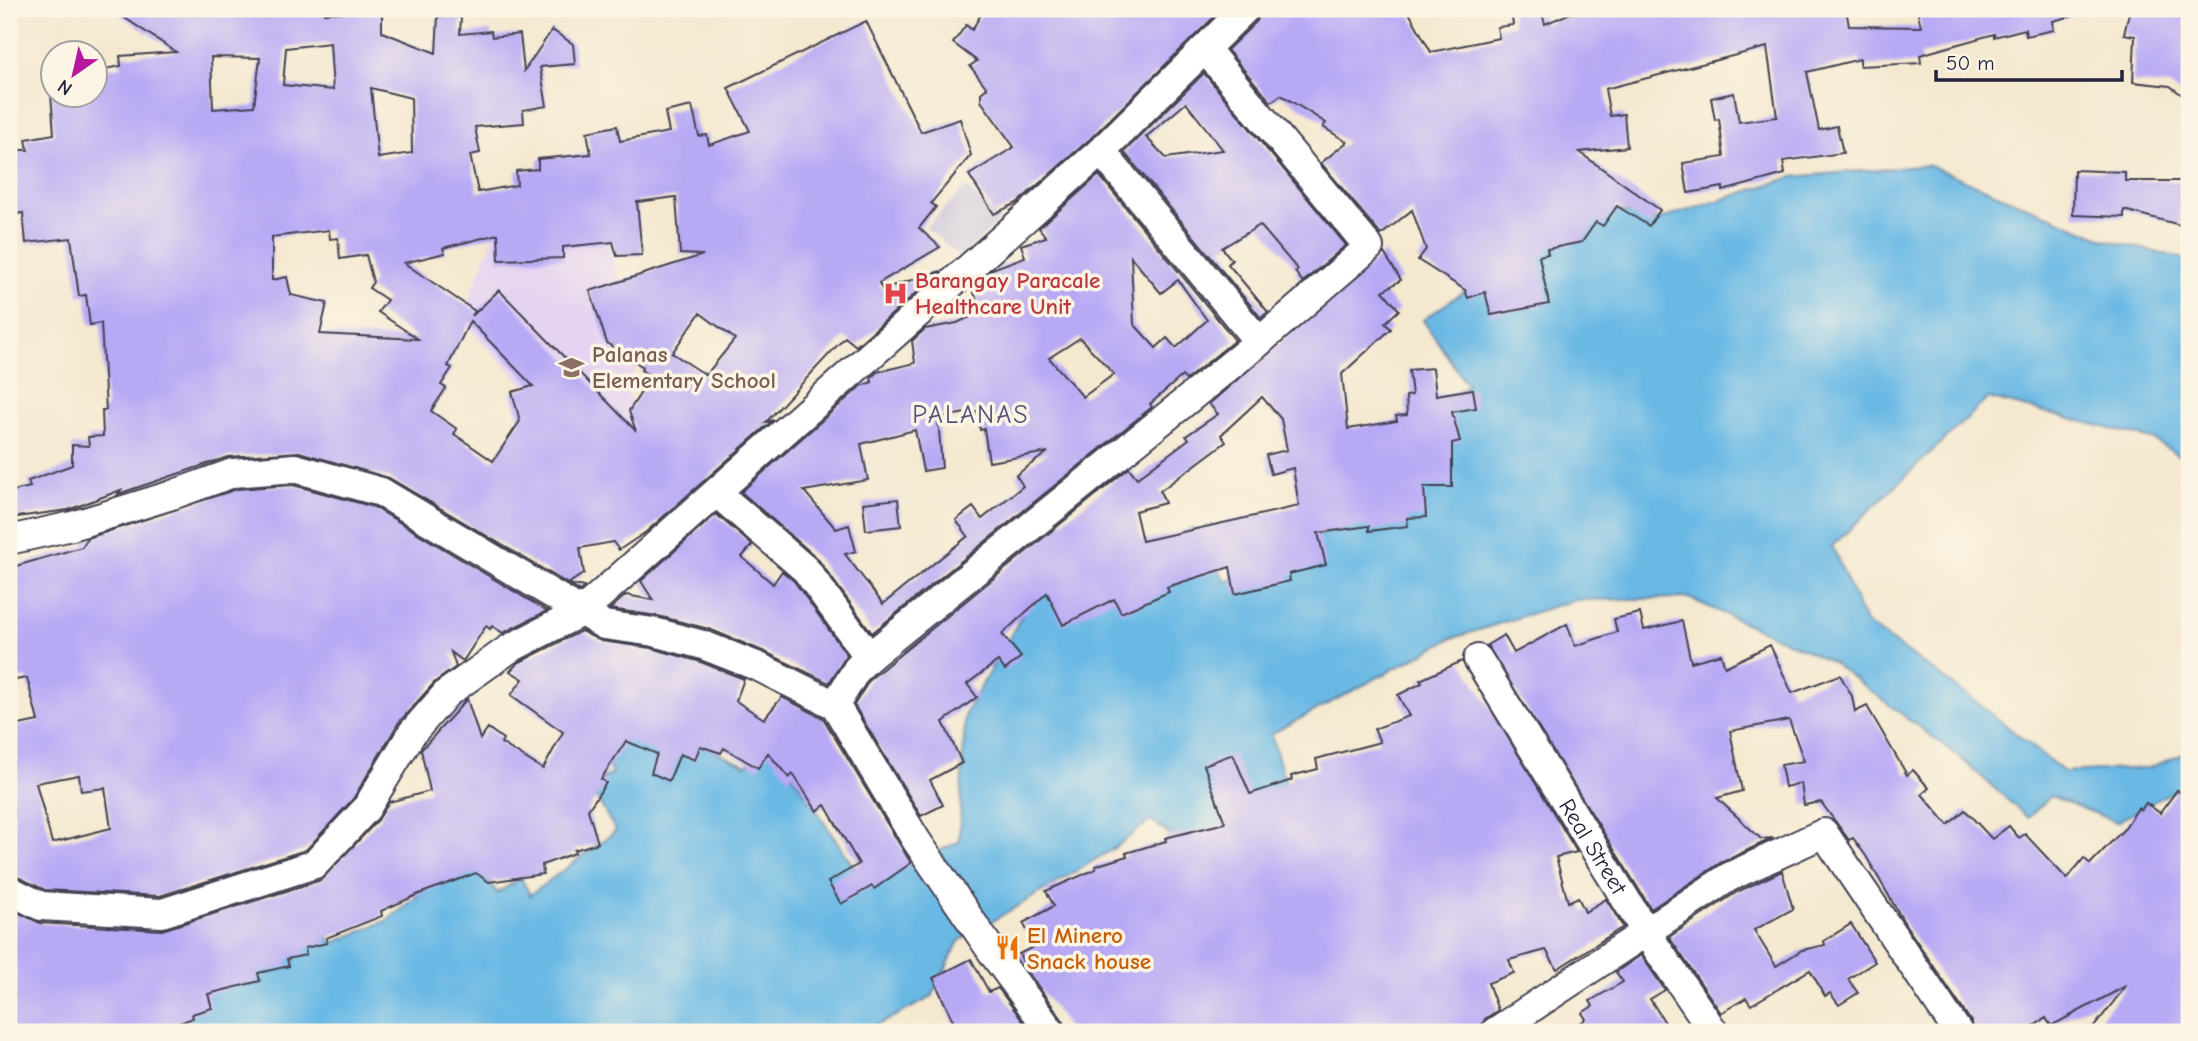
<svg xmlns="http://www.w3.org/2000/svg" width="2198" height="1041" font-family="'Comic Neue',sans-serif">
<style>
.built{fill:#e4d3f1}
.industrial{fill:#c6c0d9}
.water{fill:#6bb9e5;stroke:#466e90;stroke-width:2}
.building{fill:#b8a9f5;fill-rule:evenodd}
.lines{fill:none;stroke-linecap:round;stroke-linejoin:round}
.minor-casing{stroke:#424051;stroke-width:32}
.minor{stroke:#fff;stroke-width:28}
.labels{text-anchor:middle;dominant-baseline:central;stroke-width:7;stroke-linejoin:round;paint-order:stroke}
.health-label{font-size:23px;font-weight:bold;fill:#be3a42;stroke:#fcf5e5;text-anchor:start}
.education-label{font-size:23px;font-weight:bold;fill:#785e54;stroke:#fcf5e5;text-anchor:start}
.street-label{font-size:23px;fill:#22223b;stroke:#fcf5e5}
.food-label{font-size:23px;font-weight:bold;fill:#c56008;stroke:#fcf5e5;text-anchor:start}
.quarter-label{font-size:26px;letter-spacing:2px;fill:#56517c;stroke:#fcf5e5}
</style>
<rect width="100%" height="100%" fill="#fcf5e5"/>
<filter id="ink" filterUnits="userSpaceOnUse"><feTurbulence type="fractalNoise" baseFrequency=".0143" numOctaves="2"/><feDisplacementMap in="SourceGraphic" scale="14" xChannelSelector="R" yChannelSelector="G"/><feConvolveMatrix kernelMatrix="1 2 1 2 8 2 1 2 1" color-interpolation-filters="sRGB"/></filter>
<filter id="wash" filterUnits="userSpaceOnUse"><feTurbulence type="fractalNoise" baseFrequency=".00686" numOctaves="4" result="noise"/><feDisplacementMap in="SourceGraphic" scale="28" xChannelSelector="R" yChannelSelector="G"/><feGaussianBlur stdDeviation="1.57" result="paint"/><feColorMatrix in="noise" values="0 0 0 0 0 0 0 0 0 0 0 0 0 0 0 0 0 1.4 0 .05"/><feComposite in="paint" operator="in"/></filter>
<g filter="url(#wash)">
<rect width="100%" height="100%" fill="#f4e8cf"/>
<path class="built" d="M605,219L615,269L651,345L624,389L660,449L618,482L461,320L494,236Z"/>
<path class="industrial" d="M966,187L1000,220L961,258L926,227Z"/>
<path class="water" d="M1929,165L2106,240L2189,260V462L2152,439L1988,398L1832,546L1865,622L1974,700L2064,772L2148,768L2189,752V790L2180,787L2117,822L2051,796L2028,818L1957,755L1830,661L1689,598L1574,600L1450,639L1271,734L1290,798L1186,847L1151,820L1113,849L959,941L932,997L864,1032H126L322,930L333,943L388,920L472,853L497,893L521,878L530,895L616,831L589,785L612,774L579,690L746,765L773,746L865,883L959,842L965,714L1038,588L1194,528L1226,582L1362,515L1435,409L1467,385L1423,320L1589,204L1658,220L1792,177Z"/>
<g id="blocks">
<g class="building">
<path d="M206,9H323L324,13L382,11V32L436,53L438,16L461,17L460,34L491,31L492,37L520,34L524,71L552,30L573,44L575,64L540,67L547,106L523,110L524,123L475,127L480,153L470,155L478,192L517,185L516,171L538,169V159L591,154L587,132L617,126L620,141L669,132L665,112L692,106L699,136L707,135L709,145L750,131L728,88L866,21L921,132L960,119L971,155L931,203L936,207L919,228L940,247L879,283L882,289L941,271L856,346L845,337L766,422L773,420L646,532L619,550L613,542L580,548L584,573L568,584L584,587L580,591L389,478L299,452L228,457L118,494L121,490L68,510L9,518V492L30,487L28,481L72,465V445L89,446L88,437L103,436L102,410H106L101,323L90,325L86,295L79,296L71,238L26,243L23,213L9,215V150H28L26,139L54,134L51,94H94V71L121,66L120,56L176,52L116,12L206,15ZM330,43L333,90L283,85L286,48ZM211,57L260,58L254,106L213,109ZM371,88L411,98L412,153L378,158ZM676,197L680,254L703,255L590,291L607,343L643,367L641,370L651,377L629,411L636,431L499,290L472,316L475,311L404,263L445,253L443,248L498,234L499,260L563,258V247L613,242L617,256L642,255L637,202ZM329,230L330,239L338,238L340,259L366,255L373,282L369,288L387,300L378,312L418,339L320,334L327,303L291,295L287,277L272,280V237ZM700,313L735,339L706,375L672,353ZM470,321L533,386L512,392L520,421L493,461L454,434L457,429L431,411L446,388L441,385L452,368L448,366Z"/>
<path d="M984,9H1222L1090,139L1017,203L994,214L969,175L1014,147L981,101V93L987,88L970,66L977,61L953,43L966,25L972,30Z"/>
<path d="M1261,9H1407L1431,52L1499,38L1497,27L1513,25L1511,9H1534L1535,15L1542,13L1545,24L1580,9H1800V14L1846,9L1849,26L1921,27L1917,9H2075L2076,15L2053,21L2054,30L2026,36L2025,29L1994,37V34L1920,55L1921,63L1860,66V59L1807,72L1819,130L1837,126L1843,153L1783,161L1785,174L1723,191V187L1688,193L1683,163L1724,157L1719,119L1715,120L1711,98L1734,93L1739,122L1777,117L1767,47L1605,89L1610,116L1624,114L1627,147L1579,152L1660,210L1649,226L1617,206L1603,226L1596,222L1582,242L1547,249L1548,254L1539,256L1549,304L1491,315L1485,292L1468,298L1465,290L1418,260L1426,249L1412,210L1381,235L1321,163L1347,142L1323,127L1326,123L1281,95L1271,102L1227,50L1257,21Z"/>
<path d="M2130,9H2189V100L2170,86L2133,82L2135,36L2124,34Z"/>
<path d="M1204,73L1346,245L1303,282L1295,272L1298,270L1260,225L1222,248L1232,260L1228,264L1268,312L1261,318L1124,152ZM1186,103L1223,150L1166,158L1146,137Z"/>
<path d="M2074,170L2125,172V181H2186L2180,225L2124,210V217L2073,215Z"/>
<path d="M1099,175L1235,340L1186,380L1182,376L1150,404L1152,407L872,633L817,558L741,492L861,386L872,382L871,378L877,372L915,363L912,341L925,329L957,323L981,312L972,287L992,269L1025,257L1021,245L1046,237L1039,228ZM1131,257L1161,293L1178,280L1207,320L1176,348L1167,338L1156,348L1134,324ZM1080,338L1114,374L1083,397L1049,358ZM977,411L980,430L984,429L989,462L1048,452L1016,475L1023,486L982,519L973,507L956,520L968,536L883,604L845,554L856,551L849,525L836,529L804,491L868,480L861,444L915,430L923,471L942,468L938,418Z"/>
<path d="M1384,253L1401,280L1383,291L1399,310L1385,323L1391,329L1342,374L1348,429L1397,421L1396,416L1407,415L1406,396L1412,395L1409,370L1433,368L1436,395L1473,389L1476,408L1452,412L1460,441L1452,443V487H1424L1426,517L1407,518L1408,526L1369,531V526L1318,533L1326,565L1289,574L1290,581L1235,594L1230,567L1167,587L1169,592L1121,613L1114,599L1063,625L1047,593L1002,634L1021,657L1005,670L998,661L967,684L977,697L943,722L962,763L930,780L943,805L921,816L854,705L870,679L1129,468L1137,478L1189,439L1186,436L1218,414L1209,404ZM1262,397L1281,419L1287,450L1266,455L1271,474L1293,468L1299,506L1142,541L1135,511L1165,503L1160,491L1226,442L1221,435Z"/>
<path d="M293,485L374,507L547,611L503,633L492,626L490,629L486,626L463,661L451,652L456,667L435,682L399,722L353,799L306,850L160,896L45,890L9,873V820L14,819L9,768L13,765L9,727L38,721L27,678L9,681V568L82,547L88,538L237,489ZM79,775L81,791L105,788L111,828L52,843L36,783Z"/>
<path d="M898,499L901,526L866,530L863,503Z"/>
<path d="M716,514L752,545L742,557L773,584L782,571L794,581L847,655L829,683L765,652L709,629L658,616L610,609L626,595L653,600L641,581Z"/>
<path d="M1640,613L1644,630L1682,621L1691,662L1721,654L1725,667L1770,645L1792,693L1840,675L1852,696L1855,712L1867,706L1907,775L1913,770L1929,788L1922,794L1948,825L1965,810L1992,839L2009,826L2019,838L2025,834L2067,879L2084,858L2090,864L2124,829L2138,808L2141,810L2146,803L2160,813L2177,790L2189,799V1032H2090L2126,986L2051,1026L2046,1018L2025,1032H1974L1972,1023L1905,924L1866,856L1853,838L1849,840L1821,802L1804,805L1801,783L1785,787L1781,765L1804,761L1789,720L1730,731L1742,791L1717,798L1761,839L1773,838L1720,863L1651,909L1487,645L1504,635L1514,653L1567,624L1575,646L1617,632L1614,619Z"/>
<path d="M581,631L601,641L651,648L698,661L744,679L736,701L764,719L782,697L823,718L911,863L874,889L872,886L841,904L828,882L859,864L825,805L817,811L793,774L789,778L768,753L758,768L724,748L721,753L700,746L695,760L680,754L669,781L651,773L657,754L626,741L601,779L606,783L588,810L598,843L574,850L575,853L542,865L543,874L489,882L476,873L419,894L381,911L382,916L326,938L327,943L305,948L306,955L287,959L289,966L258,973L260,981L208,994L212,1008L192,1014L193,1018L177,1024L139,1032H9V908L40,923L162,930L321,880L378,820L389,802L430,791L421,750L467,699L480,739L488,728L503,739L501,743L543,769L563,732L511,695L523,679L510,671L518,663Z"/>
<path d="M1462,661L1577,852L1556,857L1568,902L1578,897L1585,912L1606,899L1623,927L1557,969L1546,950L1509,960L1514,973L1488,983L1498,1010L1485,1019L1478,1032H1067L1064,1022L1030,975L1019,954L1035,946L1023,923L1054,906L1046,891L1096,869L1095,866L1127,856L1126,853L1166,841L1165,838L1225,823L1204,765L1233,754L1250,794L1292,780L1291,776L1318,769L1316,759L1380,742L1374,729L1409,716L1398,695L1422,683L1420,680Z"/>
<path d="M1782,871L1793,909L1754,930L1776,966L1802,950L1825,945L1824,941L1851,924L1875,962L1848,979L1858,993L1839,1005L1830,993L1825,996L1810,970L1751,1005L1746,998L1721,1013L1669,937L1737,892Z"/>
<path d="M1641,955L1665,990L1650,999L1671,1032H1567L1586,1019L1582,1013L1593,1006L1590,1001L1623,982L1616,972Z"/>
<path d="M971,959L989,992L998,988L1031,1032H958L933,978Z"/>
</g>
</g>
</g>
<g filter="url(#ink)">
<use href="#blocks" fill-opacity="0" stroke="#424051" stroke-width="2"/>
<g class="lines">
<defs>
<g id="minor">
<path d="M1206,50L1369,247L1259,342"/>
<path d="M717,493L806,570L869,657L857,669L835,705"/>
<path d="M9,540L72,526L172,495L233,473L295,468L381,492L604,625L654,632L703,645L759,667L835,705L916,840L995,956L1051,1032"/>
<path d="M869,657L1259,342L1101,151"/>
<path id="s1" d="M1478,659L1647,934L1714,1032"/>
<path d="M9,890L41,906L162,913L315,864L366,809L412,733L447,693L509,649L581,612L1101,151L1245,9"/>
<path d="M1495,1032L1729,877L1824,833L1958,1032"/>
</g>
</defs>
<use href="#minor" class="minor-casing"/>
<use href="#minor" class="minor"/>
</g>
</g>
<defs>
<symbol id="hospital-bare" viewBox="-9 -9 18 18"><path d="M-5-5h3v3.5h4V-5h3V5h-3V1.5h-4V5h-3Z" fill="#e0444e" stroke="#fcf5e5" stroke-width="2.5" paint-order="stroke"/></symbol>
<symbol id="school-bare" viewBox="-9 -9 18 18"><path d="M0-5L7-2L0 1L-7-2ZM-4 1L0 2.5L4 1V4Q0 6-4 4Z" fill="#8d6e63" stroke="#fcf5e5" stroke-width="2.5" paint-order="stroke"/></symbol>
<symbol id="restaurant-bare" viewBox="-9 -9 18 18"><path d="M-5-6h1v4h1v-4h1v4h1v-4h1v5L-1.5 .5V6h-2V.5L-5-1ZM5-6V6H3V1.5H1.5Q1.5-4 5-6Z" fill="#e8710a" stroke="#fcf5e5" stroke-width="2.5" paint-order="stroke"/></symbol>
</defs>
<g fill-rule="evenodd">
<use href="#hospital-bare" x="878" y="276" width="35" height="35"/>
<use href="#school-bare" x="554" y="350" width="35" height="35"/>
<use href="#restaurant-bare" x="990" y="930" width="35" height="35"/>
</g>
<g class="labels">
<g class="health-label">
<text x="915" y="280">Barangay Paracale<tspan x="915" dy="26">Healthcare Unit</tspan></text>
</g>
<g class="education-label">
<text x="592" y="354">Palanas<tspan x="592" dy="26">Elementary School</tspan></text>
</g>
<g class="street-label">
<text stroke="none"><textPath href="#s1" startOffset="220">Real Street</textPath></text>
</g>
<g class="food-label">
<text x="1027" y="935">El Minero<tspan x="1027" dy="26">Snack house</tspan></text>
</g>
<g class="quarter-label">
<text x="971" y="415">PALANAS</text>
</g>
</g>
<rect width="2198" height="1041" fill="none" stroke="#fcf5e5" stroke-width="35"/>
<g transform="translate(74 74) rotate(214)"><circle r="33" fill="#fcf5e5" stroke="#a5a1a1" stroke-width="2"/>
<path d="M0-5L12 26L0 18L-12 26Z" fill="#b5179e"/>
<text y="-10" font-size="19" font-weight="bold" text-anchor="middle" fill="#22223b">N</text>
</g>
<path d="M1936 70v10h186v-10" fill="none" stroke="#22223b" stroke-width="3.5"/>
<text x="1946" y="70" font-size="21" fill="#22223b" stroke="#fcf5e5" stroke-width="5" paint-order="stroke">50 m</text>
</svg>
